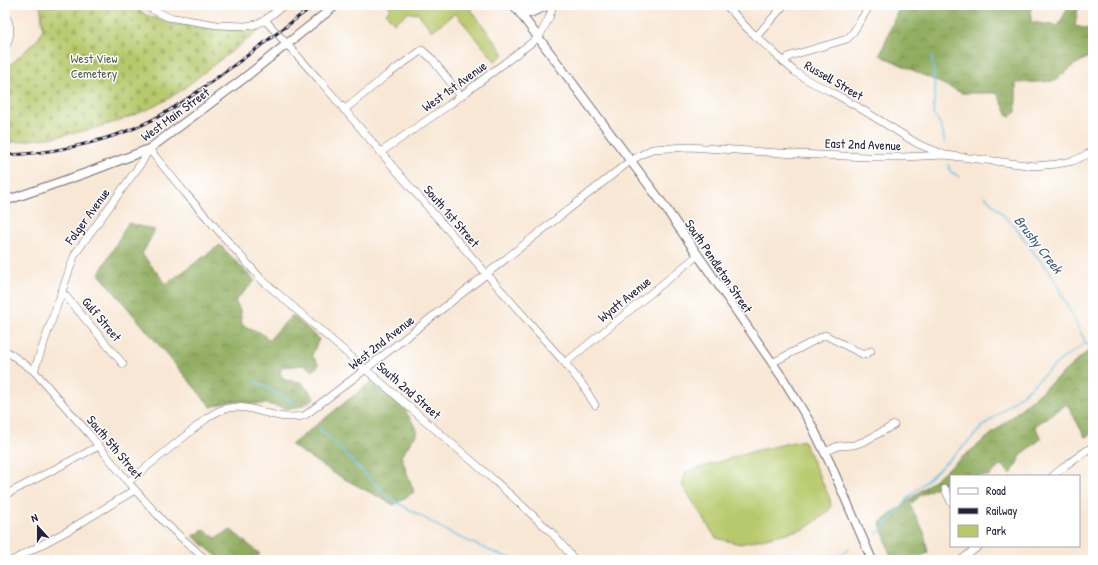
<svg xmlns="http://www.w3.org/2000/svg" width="1098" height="565" font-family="'Patrick Hand',sans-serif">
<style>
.forest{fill:url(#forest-crowns);stroke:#5a684e}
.cemetery{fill:url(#cemetery-stones);stroke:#6c7654}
.green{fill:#b7c96c;stroke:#6c7654}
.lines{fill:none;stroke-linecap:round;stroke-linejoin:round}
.stream{stroke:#69c4e7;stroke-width:1.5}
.minor-casing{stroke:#6d6771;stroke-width:8}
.major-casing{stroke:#6d6771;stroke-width:10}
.minor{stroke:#fff;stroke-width:7}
.major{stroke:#fff;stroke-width:8}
.rail-casing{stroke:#22223b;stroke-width:3}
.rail{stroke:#fff;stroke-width:1.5;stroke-dasharray:4.5;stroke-linecap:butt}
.labels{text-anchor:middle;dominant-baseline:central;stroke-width:3;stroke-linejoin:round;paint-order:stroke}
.park-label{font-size:13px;fill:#565c4c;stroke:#fff}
.street-label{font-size:13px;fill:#22223b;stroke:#fff}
.water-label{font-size:14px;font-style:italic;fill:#3b5b77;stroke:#fff}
</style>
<defs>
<pattern id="forest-crowns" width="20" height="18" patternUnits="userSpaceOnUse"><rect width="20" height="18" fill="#91ad60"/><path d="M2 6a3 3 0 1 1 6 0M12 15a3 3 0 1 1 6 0" fill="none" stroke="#768c50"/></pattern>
<pattern id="cemetery-stones" width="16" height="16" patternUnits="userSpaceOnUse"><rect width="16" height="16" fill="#b7c96c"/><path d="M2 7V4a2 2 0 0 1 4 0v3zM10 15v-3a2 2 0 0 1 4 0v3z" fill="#9dac5e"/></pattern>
</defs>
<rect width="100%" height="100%" fill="#fff"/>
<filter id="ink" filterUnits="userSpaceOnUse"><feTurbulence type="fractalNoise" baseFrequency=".025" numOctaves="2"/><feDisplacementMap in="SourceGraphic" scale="8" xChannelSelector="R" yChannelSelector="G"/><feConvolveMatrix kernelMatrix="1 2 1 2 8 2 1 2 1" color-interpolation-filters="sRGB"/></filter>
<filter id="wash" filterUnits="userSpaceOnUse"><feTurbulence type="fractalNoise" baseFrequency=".012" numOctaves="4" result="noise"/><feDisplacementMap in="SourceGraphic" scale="16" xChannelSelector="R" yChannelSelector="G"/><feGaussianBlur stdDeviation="0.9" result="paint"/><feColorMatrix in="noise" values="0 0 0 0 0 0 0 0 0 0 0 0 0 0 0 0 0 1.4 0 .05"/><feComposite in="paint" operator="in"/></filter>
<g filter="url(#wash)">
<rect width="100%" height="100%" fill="#f8e7d4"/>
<g class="forest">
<path d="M900,5H1031V22L1058,26L1068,8L1078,9L1075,26L1093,30V55L1074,65L1055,81L1016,83V112L1009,117L997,93H962L880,55Z"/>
<path d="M128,223L155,230L142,254L166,284L220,245L255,281L235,301L240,310L242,325L261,333L269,340L292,315L319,339L312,355L319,365L313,371L304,365L282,367L280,374L285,380L301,382L315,398L304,405L290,409L267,404H253L232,401L211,407L99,274Z"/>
<path d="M1093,347V433L1085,437L1067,404L1035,426L1041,439L1022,454L1011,474L1001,465L989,476H951V483L949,481L921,495L910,505L924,532L928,553L912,560H892L880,523L989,436Z"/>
<path d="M371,382L404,408L418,432L401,456L414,492L394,505L335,474L291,445Z"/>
<path d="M204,530L216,538L231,530L260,554L254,560H221L193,536Z"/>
</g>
<path class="cemetery" d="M40,5H132L146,15L173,24L242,30H260C242,43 225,57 207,70C194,80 182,91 168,99C118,127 61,138 5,143V70L39,38L43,28Z"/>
<g class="green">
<path d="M388,5H471L469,7L504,54L495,61L455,13L432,31L417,12L414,14L409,12L394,23L386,13L391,9Z"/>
<path d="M803,440L830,499L831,507L826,514L804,529L740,544L716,538L682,485L686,472L754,451Z"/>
</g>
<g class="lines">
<g class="stream">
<path d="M932,57L935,89L933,114C942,124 943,131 945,144"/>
<path d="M948,165L951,172L960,177"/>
<path d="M985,196L1017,229L1034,253L1050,271L1086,343L1093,352"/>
<path d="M254,381L296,404"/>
<path d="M318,427L388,497L452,534L500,555L520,560"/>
<path d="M877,534L894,516L908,498L971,439L981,428L1026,391L1062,359L1086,343"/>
<path d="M835,560L849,549"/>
</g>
</g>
</g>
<g filter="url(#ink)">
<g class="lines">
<defs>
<g id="minor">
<path d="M143,5L168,17L217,25L246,26L257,24L265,20L284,5"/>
<path d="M726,5L747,28L795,72L809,81L830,91L858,107L918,144L943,154"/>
<path d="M5,15C12,26 11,37 5,48"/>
<path d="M265,20L322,83L412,189L565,363L584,387L595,405"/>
<path d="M756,37L784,5"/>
<path d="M783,62L790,56L847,39L852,34L870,5"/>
<path d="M344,110L387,75L422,50L432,59L461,96"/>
<path d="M381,152L449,105L539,37L549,18L553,5"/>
<path d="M61,292L65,295L123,364"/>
<path d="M5,350L34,371L90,435L128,482L163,521L206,560"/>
<path d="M565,363L698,255"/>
<path d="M772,363L825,335L864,355L871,351"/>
<path d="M34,371L75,254L142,162L149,149L186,194L262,280L494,480L551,532L575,560"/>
<path d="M825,452L838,446L854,445L865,441L894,425"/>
<path d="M1053,476L1066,465L1093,446"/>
<path d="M128,482L206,419C210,416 214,413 219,411C240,402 259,412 279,416C287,418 296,417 304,416L362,372L630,161L652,149L689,147L796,154L868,157H902L945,155L1035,166L1057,164L1073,161L1088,154L1093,150"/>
<path d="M945,489L951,502"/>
<path d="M5,495L99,446"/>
<path d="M13,560L69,530L135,490"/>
<path d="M961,560L979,546"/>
</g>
<g id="major">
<path d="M514,5L660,200L784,380L811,424L830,463L872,560"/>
<path d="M520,12L530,13L549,5"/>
<path d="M5,201L89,172L149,149L243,79L336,5"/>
</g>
</defs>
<use href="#minor" class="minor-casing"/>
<use href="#major" class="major-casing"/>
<use href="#minor" class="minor"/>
<use href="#major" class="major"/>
<defs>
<path id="rail" d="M5,155C48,154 95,144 135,128C166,115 195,94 222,74C253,52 284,28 314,5"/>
</defs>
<use href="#rail" class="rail-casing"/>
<use href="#rail" class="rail"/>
</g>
</g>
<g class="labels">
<g class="park-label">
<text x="94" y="58">West View<tspan x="94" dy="15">Cemetery</tspan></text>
</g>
<g class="street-label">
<text transform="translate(834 80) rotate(30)">Russell Street</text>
<text transform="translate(454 86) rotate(-36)">West 1st Avenue</text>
<text transform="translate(175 114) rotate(-36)">West Main Street</text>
<text transform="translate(863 144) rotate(2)">East 2nd Avenue</text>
<text transform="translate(87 216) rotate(-54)">Folger Avenue</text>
<text transform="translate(452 216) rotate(49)">South 1st Street</text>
<text transform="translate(719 266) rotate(56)">South Pendleton Street</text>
<text transform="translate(624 299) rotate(-39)">Wyatt Avenue</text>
<text transform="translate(102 319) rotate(50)">Gulf Street</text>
<text transform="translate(381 342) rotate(-38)">West 2nd Avenue</text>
<text transform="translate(409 390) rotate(41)">South 2nd Street</text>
<text transform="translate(115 447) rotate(50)">South 5th Street</text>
</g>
<g class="water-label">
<text transform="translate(1039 244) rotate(52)">Brushy Creek</text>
</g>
</g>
<rect width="1098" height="565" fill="none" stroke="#fff" stroke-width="20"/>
<rect x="950" y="475" width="130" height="72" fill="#ffffff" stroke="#a7a7b1"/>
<rect x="958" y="488" width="20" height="6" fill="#ffffff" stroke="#a7a7b1"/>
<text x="986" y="495" font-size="12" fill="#22223b">Road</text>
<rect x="958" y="508" width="20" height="6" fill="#22223b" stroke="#a7a7b1"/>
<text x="986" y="515" font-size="12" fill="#22223b">Railway</text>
<rect x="958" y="525" width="20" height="12" fill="#b7c96c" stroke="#a7a7b1"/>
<text x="986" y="535" font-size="12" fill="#22223b">Park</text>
<g transform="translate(38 527) rotate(339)" stroke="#ffffff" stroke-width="3" paint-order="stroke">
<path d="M0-3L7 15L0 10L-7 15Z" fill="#22223b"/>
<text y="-6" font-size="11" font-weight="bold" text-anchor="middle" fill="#22223b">N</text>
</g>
</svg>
